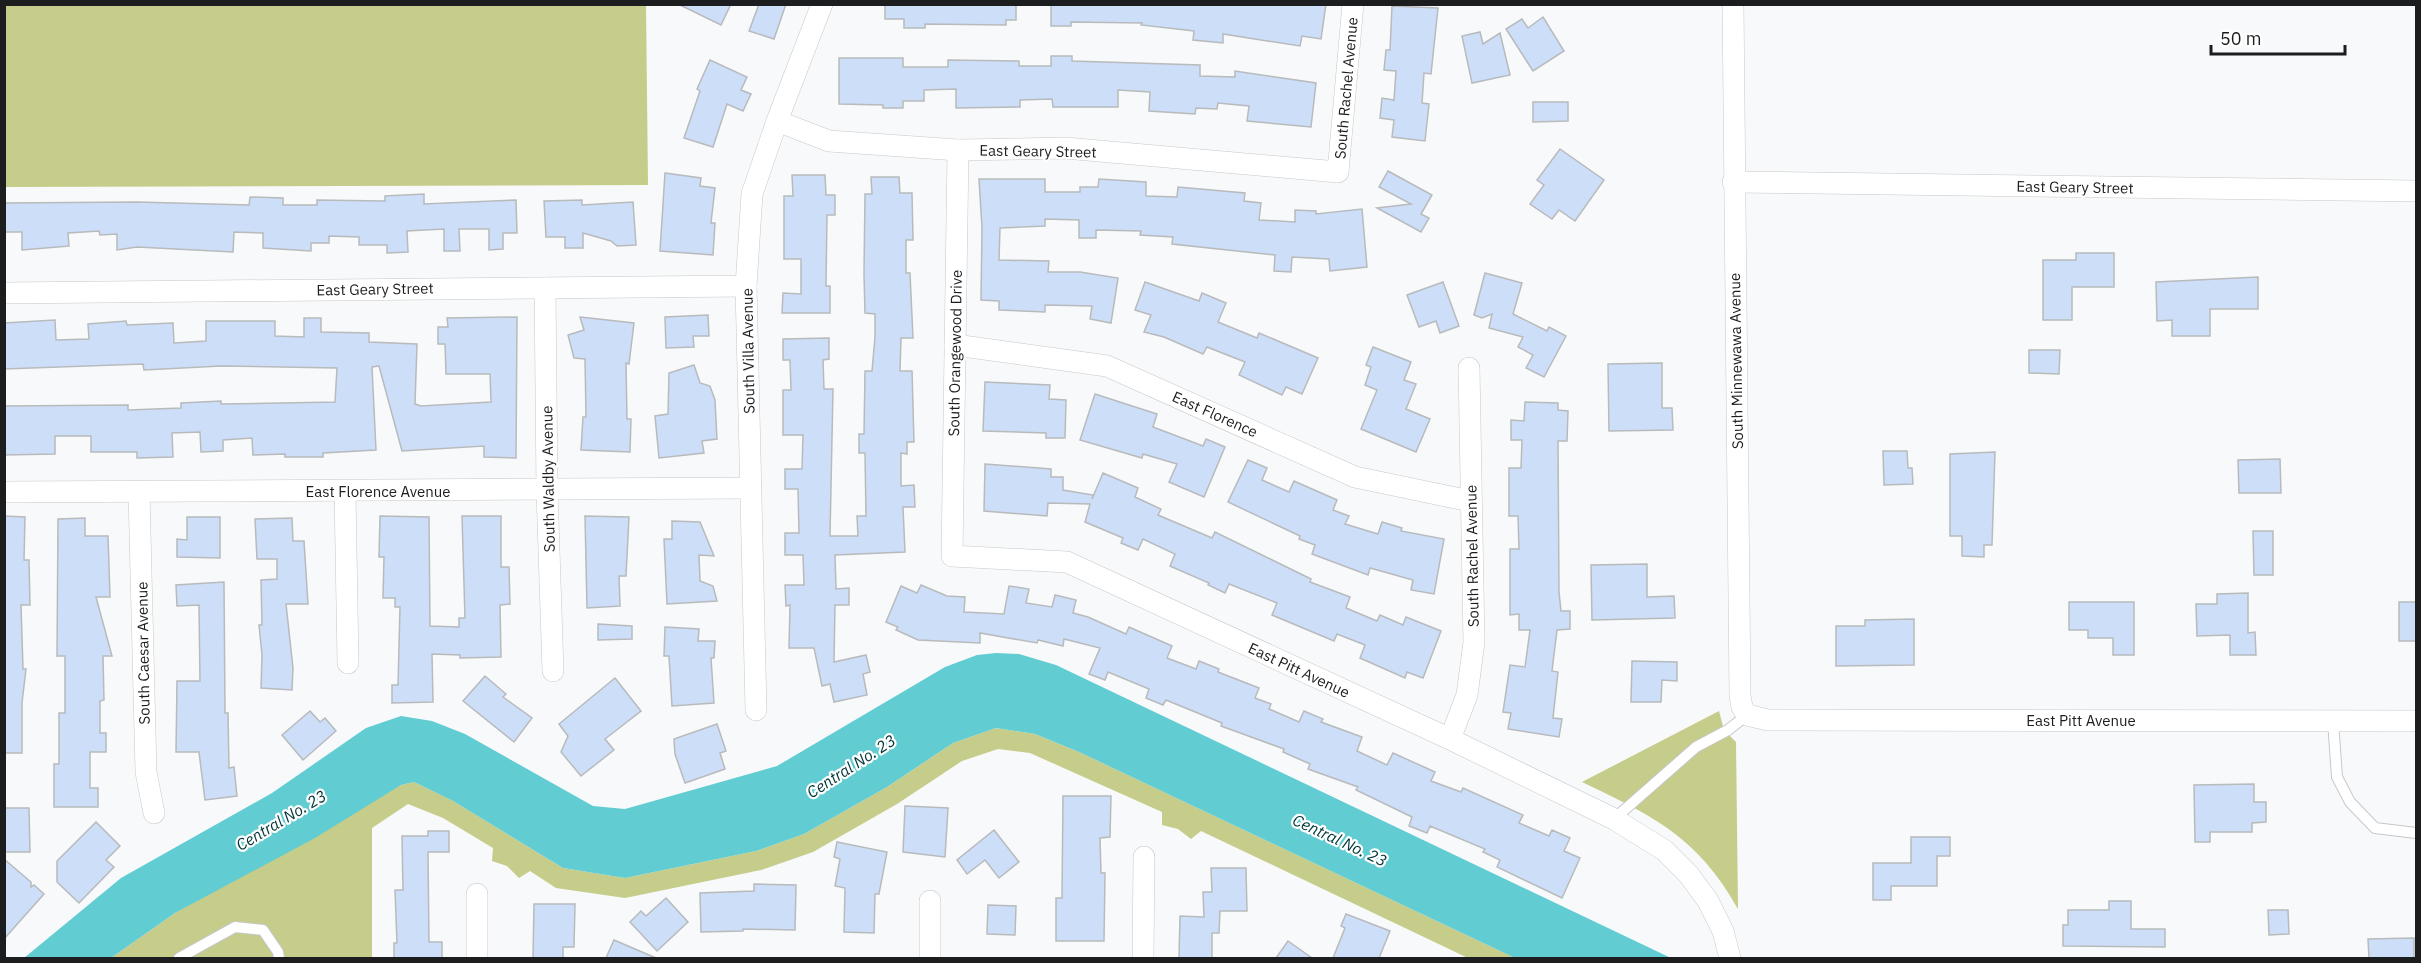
<svg xmlns="http://www.w3.org/2000/svg" width="2421" height="963" font-family="'IBM Plex Sans',sans-serif">
<style>
.green{fill:#c6cc89}
.water{fill:#61cdd3}
.building{fill:#cddef8;stroke:#b8babc;stroke-width:1.5}
.lines{fill:none;stroke-linecap:round;stroke-linejoin:round}
.service-casing{stroke:#c6c8ca;stroke-width:12}
.minor-casing{stroke:#c6c8ca;stroke-width:22}
.service{stroke:#fff;stroke-width:10}
.minor{stroke:#fff;stroke-width:21}
.labels{text-anchor:middle;dominant-baseline:central;stroke-width:4.5;stroke-linejoin:round;paint-order:stroke}
.street-label{font-size:15px;fill:#1c1d1e;stroke:#fff}
.water-label{font-size:16px;font-style:italic;fill:#003638;stroke:#fff}
</style>
<rect width="100%" height="100%" fill="#f7f9fb"/>
<g class="green">
<path d="M4,5H646L648,185L5,187Z"/>
<path d="M1719,711L1724,730L1736,742L1738,909C1698,837 1653,816 1582,782Z"/>
<path d="M996,728L1035,734L1079,752L1515,958H1468L1201,831L1191,839L1178,829L1162,825V812L1030,753L998,749L962,761L897,804L813,852L761,870L625,898L556,888L530,871L519,878L507,866L492,861L493,848L443,818L408,804L372,828V958H111L175,913L401,785L414,782L453,801L563,868L625,878L756,851L804,834L887,787L953,743Z"/>
</g>
<path class="water" d="M996,653L1019,654L1056,665L1671,958H1515L1079,752L1035,734L996,728L953,743L887,787L804,834L756,851L625,878L563,868L453,801L414,782L401,785L315,838L175,913L111,958H24L121,878L272,793L366,728L401,716L432,721L465,734L593,806L625,809L777,766L945,667L977,655Z"/>
<g class="building">
<path d="M678,4H731L721,25Z"/>
<path d="M759,4H786L774,39L749,31Z"/>
<path d="M885,4H1016V20H1006V25L925,24V28H904V19H885Z"/>
<path d="M1051,4H1326L1321,39L1302,36L1300,46L1223,34V43L1193,40L1194,31L1141,25L1142,23L1071,22V26H1051Z"/>
<path d="M1392,6L1438,8L1431,74L1424,73L1422,103L1429,104L1425,141L1392,137L1394,120L1380,118L1382,98L1394,100L1396,71L1384,70L1386,50H1390Z"/>
<path d="M1543,17L1564,51L1533,71L1506,29L1522,19L1528,28Z"/>
<path d="M1480,32L1483,44L1500,33L1510,75L1472,83L1462,36Z"/>
<path d="M1051,56H1072V61L1200,65V76L1235,77V71L1316,83L1311,127L1247,121L1249,106L1218,103L1217,109L1196,108L1195,114L1149,111L1150,92L1118,90V107H1053L1052,99L1020,100V107L956,108V89L924,90V101H903V108H883V105L839,104V58H903V67H948V60L1019,61V66H1051Z"/>
<path d="M710,60L747,77L741,90L751,94L743,111L727,104L713,147L684,138L700,91L697,89Z"/>
<path d="M1533,102H1568V121L1533,122Z"/>
<path d="M1560,149L1604,180L1575,221L1559,210L1552,219L1530,204L1544,185L1537,180Z"/>
<path d="M1388,171L1432,195L1421,214L1429,218L1421,232L1377,208L1411,204L1379,187Z"/>
<path d="M665,173L701,178L700,186L715,188L711,223H715L713,255L660,251Z"/>
<path d="M792,175H825L826,195H835V215H827L826,286H830V313H782L783,293L801,294V259H784V196H793Z"/>
<path d="M871,177H899L900,193H912L913,240H906V273H910L913,338H901L900,371H912L914,442H907V454L901,453V486L914,485L915,507H903L905,552L835,555L836,589L849,588V605H835L834,662L866,655L870,672L863,674L867,695L834,702L830,684L822,686L814,648H789L790,605L786,606L785,585H804L803,555H785V533H799L798,489H785V469H802L803,435H783V390H791L790,360H783V339L829,338V359L823,360L824,389H833L830,536H858L857,516H866L865,453H859V434H864L865,371H872L875,337V314L865,313L864,274L865,194H872Z"/>
<path d="M979,179H1045V192H1080V187H1098L1099,179L1146,182V196L1177,197L1178,187L1245,193L1244,201L1261,203L1259,220L1295,222V210L1316,211V214L1362,209L1367,267L1330,271L1329,259L1292,257L1291,272L1274,271L1275,255L1172,244L1173,237L1140,235L1141,231L1096,230V238H1079V220L1045,219V226L1000,228L999,260L1049,261L1048,272H1080L1118,278L1111,323L1090,319L1092,306L1045,305V312L999,310V301L981,300L982,228Z"/>
<path d="M424,194V204L516,200L517,233H503V249L489,250V229H459L460,251H444V229L407,231L408,252L387,253V245H359V237L329,236V243H311V251L263,248V233L234,232L233,252L137,247L117,250V234L100,235L99,231L68,233L69,246L22,250V232H4V203L137,202L249,205L250,197L283,198V205H317V200L385,201V196Z"/>
<path d="M582,200V205L633,202L636,245L617,246L611,241L583,233V248H565V237H546L544,201Z"/>
<path d="M2076,253H2114V287H2072V320H2043V260H2076Z"/>
<path d="M1485,273L1522,283L1513,314L1547,331L1549,327L1566,336L1544,377L1526,368L1533,355L1518,347L1523,337L1489,328L1492,314L1482,318L1474,315Z"/>
<path d="M2258,277V309H2210V336H2172V320L2157,321L2156,282Z"/>
<path d="M1145,282L1199,301L1202,293L1226,303L1218,322L1257,338L1259,333L1318,358L1302,394L1286,387L1282,395L1239,375L1245,362L1207,347L1203,354L1164,337L1144,332L1151,315L1135,310Z"/>
<path d="M1443,282L1459,326L1440,333L1436,321L1419,327L1407,295Z"/>
<path d="M708,315L709,336H693L694,347L666,348L665,317Z"/>
<path d="M517,317L516,458L484,457V446L402,451L379,366L372,367L376,450L323,453V457H285V454L253,455L252,438L223,440V451L201,452L200,432L172,433L173,457L137,458V452H91V436H55V454L4,455V406L128,405V410L181,408V403L221,401V404L335,402L337,368L221,366L144,370L143,364L4,369V323L55,320L56,340L89,339L88,324L126,321L127,325L173,323L174,343L206,341V321H275V336L304,337V318H321V332L369,333V342L417,344L415,404L421,406L491,402L490,374H446L445,344H438V327H448L447,318Z"/>
<path d="M580,317L634,323L629,364L626,363L627,419H631L630,452L581,450L583,417H586L585,359L574,358L568,335L584,330Z"/>
<path d="M1373,347L1411,362L1404,380L1416,384L1406,409L1430,419L1416,452L1361,429L1377,390L1365,385L1371,367L1366,365Z"/>
<path d="M2029,350H2060L2059,374L2029,373Z"/>
<path d="M1662,363V408H1672L1673,430L1609,431L1608,364Z"/>
<path d="M694,365L700,383L710,386L715,400L717,439L702,441L704,453L659,458L655,416L668,414L669,373Z"/>
<path d="M985,382L1050,385L1049,399L1066,400L1065,438H1046V433L983,431Z"/>
<path d="M1095,394L1157,414L1153,427L1203,446L1206,439L1225,447L1204,497L1169,482L1177,464L1143,454L1142,458L1080,440Z"/>
<path d="M1525,402L1558,403V410L1568,411L1567,441H1558L1559,592L1561,611H1570V629L1557,630L1552,671L1558,672L1553,718L1562,719L1559,737L1508,729L1511,713L1503,712L1510,665L1525,667L1530,630H1519V614L1510,615V549H1519L1518,516H1509V468H1521L1522,440H1511V420L1524,421Z"/>
<path d="M1883,451H1907L1908,468H1912L1913,484L1884,485Z"/>
<path d="M1995,452L1992,545H1984V557L1962,556V536H1950V454Z"/>
<path d="M2280,459L2281,493H2239L2238,460Z"/>
<path d="M1248,460L1267,468L1262,480L1289,492L1294,481L1337,500L1333,510L1349,516L1345,524L1378,534L1382,522L1402,528L1401,531L1444,539L1434,594L1411,590L1413,580L1370,568L1368,575L1312,554L1315,545L1299,539L1300,536L1228,502Z"/>
<path d="M985,464L1051,469V477H1063V490L1093,495L1092,499L1103,473L1138,488L1135,497L1161,509L1158,515L1212,538L1215,532L1311,579L1310,582L1350,597L1346,608L1377,621L1380,615L1403,625L1406,617L1441,631L1423,678L1407,672L1405,678L1360,658L1365,645L1337,634L1334,641L1272,615L1277,603L1229,584L1225,593L1208,585L1209,583L1170,566L1175,554L1143,539L1138,550L1121,543L1123,538L1085,522L1090,504L1048,503L1047,516L984,511Z"/>
<path d="M4,516L25,517L24,560H29L30,605H21L23,669H26L22,703V753H4Z"/>
<path d="M380,516L429,517L430,626L459,627V618H465L462,516H501V567H509L510,604L500,605L501,657L460,658V655L432,654L433,702L392,703V685H398L400,607H395V598H383L384,557H379Z"/>
<path d="M585,516L629,517L626,576H619L620,606L587,608Z"/>
<path d="M187,517H220V558L177,557V539L187,540Z"/>
<path d="M85,518V536H108L110,597H96L112,656H103L104,700L100,701V733H106V752H90V788H98V807H54V764H59V713H65V656H57L58,519Z"/>
<path d="M292,518L293,541H304L308,604H286L293,668L292,690L261,688L262,655L259,625H262L261,580L277,579V559H257L255,519Z"/>
<path d="M672,521L700,522L714,556L699,555L700,581L713,586L717,601L667,604L664,539H672Z"/>
<path d="M2253,531H2273V575H2254Z"/>
<path d="M1647,564V597L1674,596L1675,618L1592,620L1591,565Z"/>
<path d="M224,582L225,713H228L229,768L234,767L237,796L205,800L199,752H176L177,681H200L199,605L177,606L176,585Z"/>
<path d="M921,585L947,596L965,597L964,612L1004,614L1009,586L1029,589L1026,603L1052,607L1055,595L1076,600L1073,613L1088,617L1126,634L1129,627L1172,646L1167,658L1196,669L1199,661L1219,669L1218,672L1259,688L1255,698L1271,704L1269,709L1299,722L1304,711L1323,719L1321,722L1362,737L1357,751L1387,765L1393,753L1435,772L1431,781L1461,792L1463,788L1523,815L1519,823L1549,836L1552,830L1570,838L1564,851L1580,858L1562,898L1497,867L1500,860L1483,852L1485,849L1430,826L1427,833L1409,826L1412,817L1356,790L1358,787L1308,769L1310,764L1283,752L1284,749L1221,726L1222,723L1166,700L1163,705L1146,698L1149,689L1108,672L1105,680L1089,674L1100,648L1064,639L1063,646L1038,640L1037,643L980,633V643L918,640L896,630L898,627L886,622L901,586L917,593Z"/>
<path d="M2248,593V633L2255,632L2256,655H2230V635L2197,636L2196,604H2217V594Z"/>
<path d="M2069,602H2134V655H2113V638H2088V630H2069Z"/>
<rect x="2399" y="602" width="17" height="39"/>
<path d="M1914,619V665L1836,666V626H1865V620Z"/>
<path d="M598,624L632,626V639L598,640Z"/>
<path d="M665,627L699,629L698,641H715L714,658H711L714,703L672,706L669,656H664Z"/>
<path d="M1632,661L1677,662V681L1662,680L1661,702H1631Z"/>
<path d="M485,676L506,694L503,697L532,718L514,742L463,701Z"/>
<path d="M615,678L641,711L605,739L614,750L581,776L561,752L568,736L559,724Z"/>
<path d="M310,711L320,722L325,718L336,731L303,760L282,735Z"/>
<path d="M717,724L726,751L720,753L725,769L685,783L675,754L674,739Z"/>
<path d="M2254,784V802H2266V822L2252,823V832H2210V842H2195L2194,785Z"/>
<path d="M1063,796H1111L1110,837L1100,838L1101,873H1105L1104,941H1056V898H1062Z"/>
<path d="M905,806L948,808L945,857L903,852Z"/>
<path d="M4,808H29L30,852H4Z"/>
<path d="M96,822L120,846L106,860L114,867L79,903L57,882V861Z"/>
<path d="M994,830L1019,862L999,878L985,860L967,874L957,860Z"/>
<path d="M428,831H449V852H428L429,942H442V958H394V943H397L395,890H403L402,836H428Z"/>
<path d="M1911,837H1950V856H1937V886H1891V900H1873V863H1911Z"/>
<path d="M837,842L887,852L879,894H875L874,933L844,932L845,888L835,886L840,859L834,857Z"/>
<path d="M4,859L31,882V887L34,885L44,894L4,939Z"/>
<path d="M1211,868H1246L1247,911H1220L1219,933H1212V958H1179L1180,916L1204,917L1203,892H1212Z"/>
<path d="M754,884L796,885L795,930L743,929V931L701,932L700,893L754,891Z"/>
<path d="M666,898L688,922L657,951L630,922L641,911L646,916Z"/>
<path d="M2109,901H2131V929H2165V947L2063,946V925H2068V910H2109Z"/>
<path d="M534,904H575L574,947H563V958H533Z"/>
<path d="M988,905L1016,906L1015,935L987,934Z"/>
<path d="M2268,910H2288L2289,934L2269,935Z"/>
<path d="M1346,914L1390,931L1379,958H1333L1345,928L1341,926Z"/>
<path d="M2414,938V958H2369L2368,939Z"/>
<path d="M614,940L656,958H606Z"/>
<path d="M1288,941L1312,958H1276Z"/>
</g>
<g class="lines">
<defs>
<g id="service">
<path d="M2333,721L2337,777L2350,802L2375,828L2416,833"/>
<path d="M1614,819L1696,747L1728,730L1747,715"/>
<path d="M179,958L235,927L263,930L278,952L279,958"/>
</g>
<g id="minor">
<path d="M1733,4L1740,696L1742,707L1747,715L1768,720L2416,721"/>
<path d="M777,121L829,141L958,150L1065,148L1338,172L1353,4"/>
<path d="M958,150L952,556L1067,562L1450,739L1614,819L1664,850L1689,875L1708,901L1723,931L1730,958"/>
<path d="M1733,182L2416,191"/>
<path d="M545,288L547,490L553,671"/>
<path d="M4,293L746,286"/>
<path d="M955,345L1107,366L1355,477L1470,501"/>
<path d="M345,491L348,663"/>
<path d="M4,492L751,488"/>
<path d="M139,492L146,772L154,813"/>
<path d="M756,710L746,286L752,194L777,121L822,4"/>
<path d="M1450,739L1467,695L1474,642L1469,368"/>
<path d="M930,901V958"/>
<path d="M477,958V894"/>
<path d="M1143,958L1144,857"/>
</g>
</defs>
<use href="#service" class="service-casing"/>
<use href="#minor" class="minor-casing"/>
<use href="#service" class="service"/>
<use href="#minor" class="minor"/>
</g>
<g class="labels">
<g class="street-label">
<text transform="translate(1346 88) rotate(-85)">South Rachel Avenue</text>
<text transform="translate(1038 151) rotate(1)">East Geary Street</text>
<text transform="translate(2075 187) rotate(1)">East Geary Street</text>
<text transform="translate(375 289) rotate(-1)">East Geary Street</text>
<text transform="translate(748 351) rotate(-91)">South Villa Avenue</text>
<text transform="translate(955 353) rotate(-89)">South Orangewood Drive</text>
<text transform="translate(1736 361) rotate(-91)">South Minnewawa Avenue</text>
<text transform="translate(1215 414) rotate(24)">East Florence</text>
<text transform="translate(548 479) rotate(-91)">South Waldby Avenue</text>
<text x="378" y="491">East Florence Avenue</text>
<text transform="translate(1472 556) rotate(-91)">South Rachel Avenue</text>
<text transform="translate(143 653) rotate(-91)">South Caesar Avenue</text>
<text transform="translate(1299 670) rotate(25)">East Pitt Avenue</text>
<text x="2081" y="720">East Pitt Avenue</text>
</g>
<g class="water-label">
<text transform="translate(851 766) rotate(-33)">Central No. 23</text>
<text transform="translate(281 820) rotate(-31)">Central No. 23</text>
<text transform="translate(1340 840) rotate(25)">Central No. 23</text>
</g>
</g>
<rect width="2421" height="963" fill="none" stroke="#1c1d1e" stroke-width="12"/>
<path d="M2211 45v9h134v-9" fill="none" stroke="#1c1d1e" stroke-width="3"/>
<text x="2220" y="45" font-size="18" fill="#1c1d1e" stroke="#ffffff" stroke-width="4.5" paint-order="stroke">50 m</text>
</svg>
